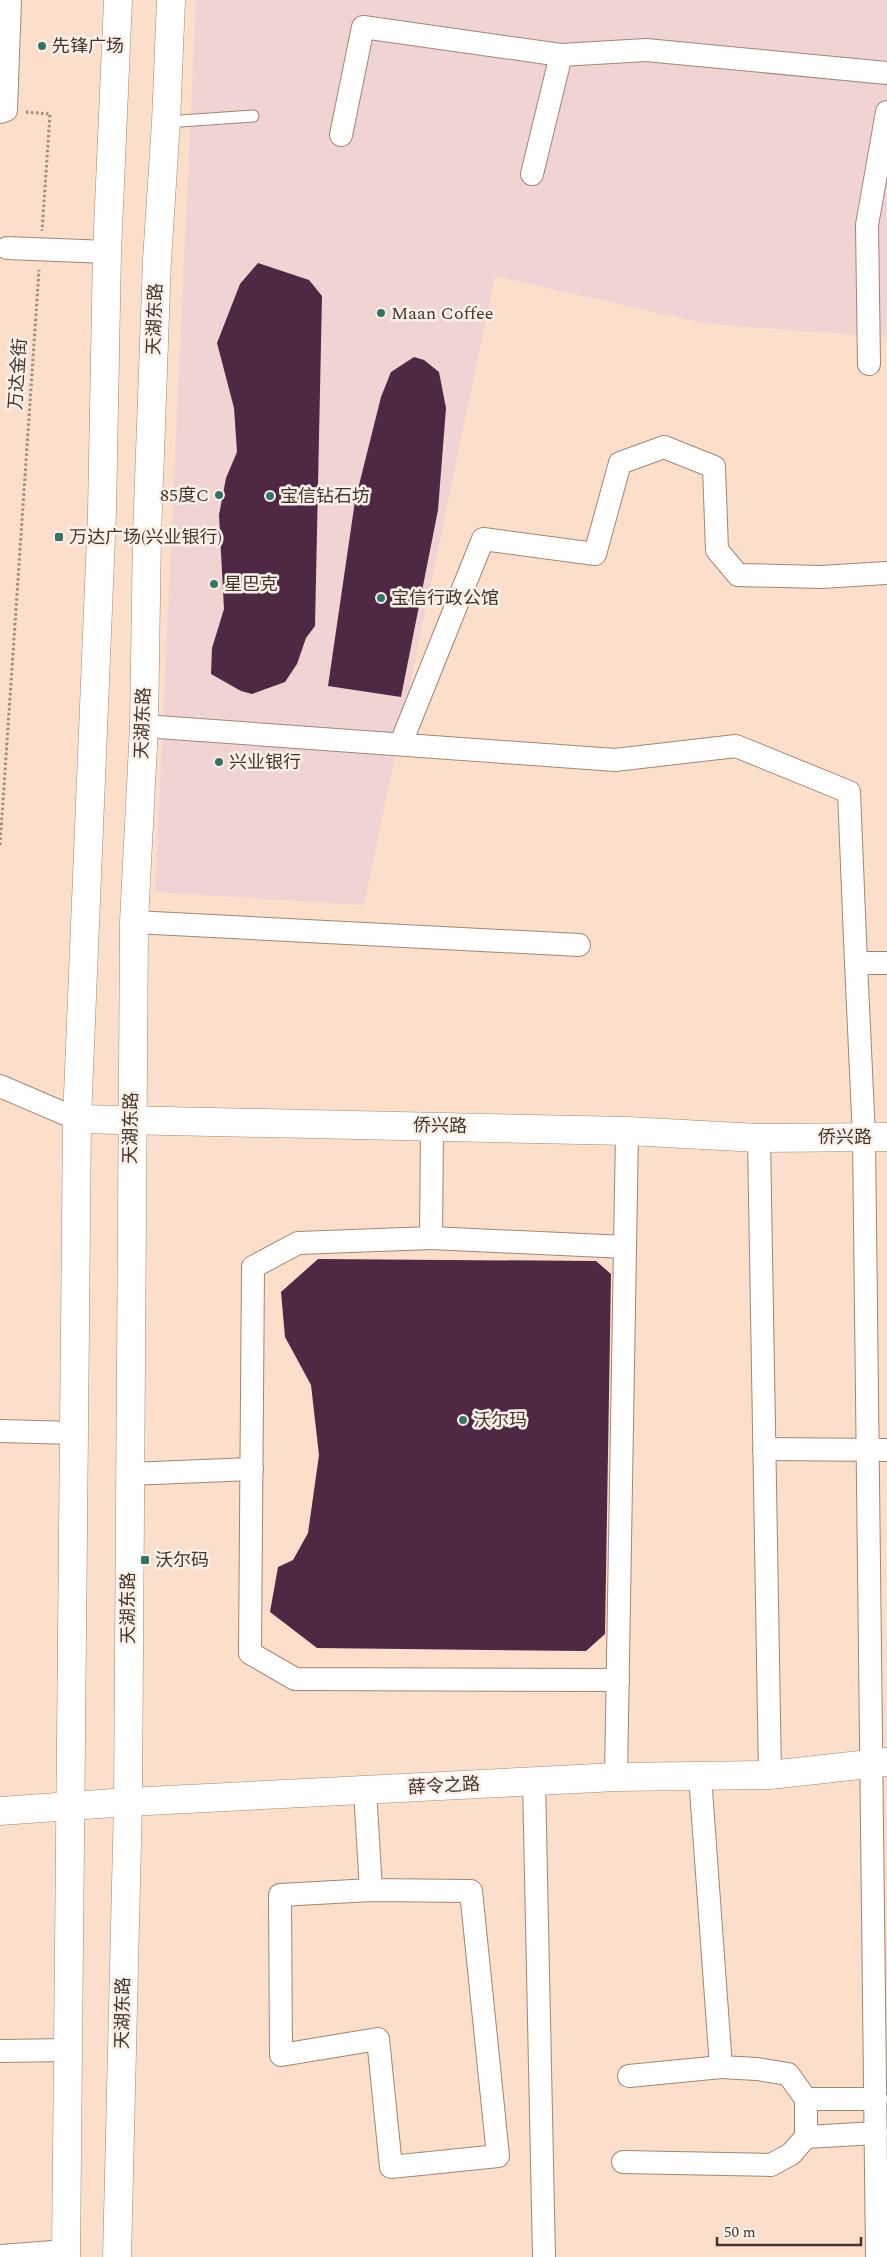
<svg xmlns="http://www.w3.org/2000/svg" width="887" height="2257" font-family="Spectral,'Noto Sans SC',serif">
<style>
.commercial{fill:#efd4d3}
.building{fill:#4f2944}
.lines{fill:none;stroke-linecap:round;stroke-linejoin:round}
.lane-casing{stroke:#a18674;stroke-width:13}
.street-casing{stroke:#a18674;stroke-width:24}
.secondary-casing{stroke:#a18674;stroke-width:29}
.path{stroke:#a18d7f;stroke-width:3;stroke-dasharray:2.5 2.5;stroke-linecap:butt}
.lane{stroke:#fff;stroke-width:11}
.street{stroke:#fff;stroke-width:22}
.secondary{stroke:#fff;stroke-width:28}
.poi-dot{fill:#347565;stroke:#fcf0e8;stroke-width:2}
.labels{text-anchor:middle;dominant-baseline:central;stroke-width:5;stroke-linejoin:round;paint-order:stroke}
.poi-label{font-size:18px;fill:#40352d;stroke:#fcf0e8;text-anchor:start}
.street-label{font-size:18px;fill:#40352d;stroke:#fcf0e8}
</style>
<rect width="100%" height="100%" fill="#fcdfcb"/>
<path class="commercial" d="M196,0H887V337L707,324L495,276L364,905L155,892Z"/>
<g class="building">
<path d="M258,263L309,280L322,296L315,626L306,638L297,664L285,682L252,694L241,691L211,674L212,648L224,609L219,515L226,478L237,452L234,408L217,343L240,284Z"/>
<path d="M414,357L424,360L439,372L446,408L438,510L401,697L328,686L355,501L381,397L391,372Z"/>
<path d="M318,1259L596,1261L611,1274L605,1634L586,1651L317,1648L270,1612L278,1567L293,1560L308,1533L319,1455L311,1385L285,1337L281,1292Z"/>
</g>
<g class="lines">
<defs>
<path id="lane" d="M166,122L253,116"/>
<g id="street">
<path d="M0,112L6,110L10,0"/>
<path d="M341,135L363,27L561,55"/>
<path d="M532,174L561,55L646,50L887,73"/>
<path d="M7,248L107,252"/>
<path d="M869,364L867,225L887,112"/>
<path d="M144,726L615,760L736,746L849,792L856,963"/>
<path d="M401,743L483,539L595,554L620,463L664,447L714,467L717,550L738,575L821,577L887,573"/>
<path d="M134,922L579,945"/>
<path d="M0,1086L77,1119"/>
<path d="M432,1126L431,1238L298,1243L253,1267L250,1653L295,1679L618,1680"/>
<path d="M759,1138L770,1775"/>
<path d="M431,1238L625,1247"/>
<path d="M0,1431L74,1433"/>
<path d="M764,1449L887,1450"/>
<path d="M129,1474L252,1469"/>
<path d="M616,1777L627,1131"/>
<path d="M534,1781L544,2257"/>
<path d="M365,1790L371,1890L471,1891L498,2156L391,2167L378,2039L281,2055L280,1895L371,1890"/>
<path d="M0,2051L68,2050"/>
<path d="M629,2076L721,2067"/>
<path d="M806,2099H876"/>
<path d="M806,2137L876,2133"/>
<path d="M623,2162L771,2165L791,2154L806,2137V2099L788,2074L757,2069L721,2067L700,1776"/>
<path d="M0,2256L66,2251"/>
<path d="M877,2257L864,1137L856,963H887"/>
</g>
<g id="secondary">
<path d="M77,1119L627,1131L759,1138L887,1137"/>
<path d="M0,1811L128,1802L616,1777L770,1775L887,1762"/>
<path d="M66,2257L77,1119L102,512L107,252L118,0"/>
<path d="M117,2257L128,1802L134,922L144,726L147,535L157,260L166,122L171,0"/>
</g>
</defs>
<use href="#lane" class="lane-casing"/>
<use href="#street" class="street-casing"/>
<use href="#secondary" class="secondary-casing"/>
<g class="path">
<path d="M26,112L50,114L42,231"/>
<path d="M0,845L39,270"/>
</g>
<use href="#lane" class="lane"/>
<use href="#street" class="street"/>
<use href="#secondary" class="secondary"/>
</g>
<g class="poi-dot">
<circle cx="42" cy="46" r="5"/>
<circle cx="381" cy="313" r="5"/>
<circle cx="219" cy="495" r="5"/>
<circle cx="270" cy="496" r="5"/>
<rect x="54" y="532" width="10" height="10" rx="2.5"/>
<circle cx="214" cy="584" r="5"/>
<circle cx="381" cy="598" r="5"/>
<circle cx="219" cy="762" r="5"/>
<circle cx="463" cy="1420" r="5"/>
<rect x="140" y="1555" width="10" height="10" rx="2.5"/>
</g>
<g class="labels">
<g class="poi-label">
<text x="52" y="46">先锋广场</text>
<text x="391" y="313">Maan Coffee</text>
<text x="209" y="495" text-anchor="end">85度C</text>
<text x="280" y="496">宝信钻石坊</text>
<text x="69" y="537">万达广场(兴业银行)</text>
<text x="224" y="584">星巴克</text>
<text x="391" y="598">宝信行政公馆</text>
<text x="229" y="762">兴业银行</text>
<text x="473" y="1420">沃尔玛</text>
<text x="155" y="1560">沃尔码</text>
</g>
<g class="street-label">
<text transform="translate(155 319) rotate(-88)">天湖东路</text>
<text transform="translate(18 374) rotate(-86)">万达金街</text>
<text transform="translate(143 723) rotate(-88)">天湖东路</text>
<text transform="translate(440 1126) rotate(1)">侨兴路</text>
<text transform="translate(131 1128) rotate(-89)">天湖东路</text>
<text x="845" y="1137">侨兴路</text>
<text transform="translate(128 1608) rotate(-90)">天湖东路</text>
<text transform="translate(444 1786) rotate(-3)">薛令之路</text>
<text transform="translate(123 2013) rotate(-89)">天湖东路</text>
</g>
</g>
<path d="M717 2237v8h144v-8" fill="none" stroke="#40352d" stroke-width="2.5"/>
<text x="724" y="2237" font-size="15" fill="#40352d" stroke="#fcf0e8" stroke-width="4" paint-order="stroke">50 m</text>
</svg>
